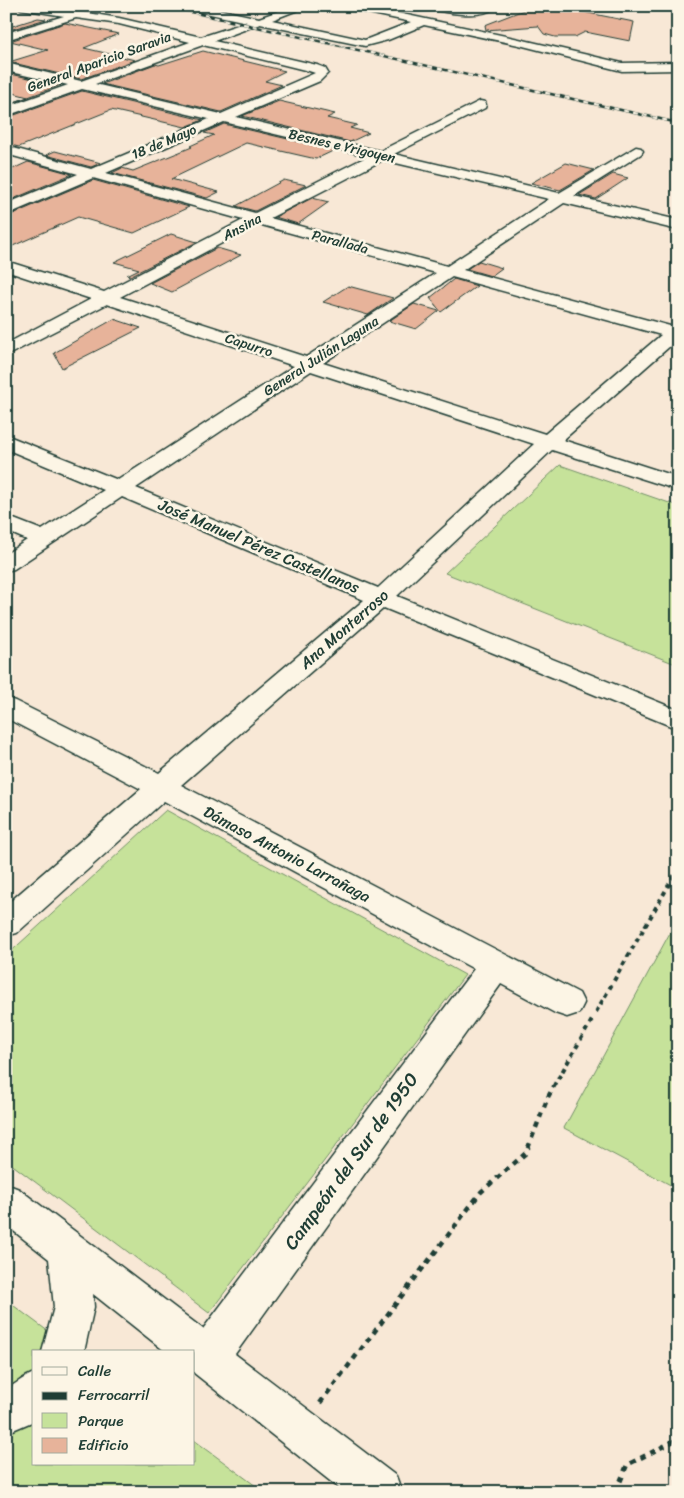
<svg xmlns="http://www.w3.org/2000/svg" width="684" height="1498" font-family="Sriracha,sans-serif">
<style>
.green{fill:#c6e29a;stroke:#729067}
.building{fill:#e7b39a;stroke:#1f3d34}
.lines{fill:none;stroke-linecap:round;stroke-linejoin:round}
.minor-casing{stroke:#1f3d34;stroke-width:3}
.path-far1{stroke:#1f3d34;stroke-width:4;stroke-dasharray:4.5 4.5;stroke-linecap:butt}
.path{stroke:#1f3d34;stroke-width:4.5;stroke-dasharray:5.5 5.5;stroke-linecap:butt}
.minor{fill:#fcf5e5;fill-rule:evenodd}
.rail-casing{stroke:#1f3d34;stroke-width:2.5}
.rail{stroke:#fcf5e5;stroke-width:2;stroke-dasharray:5;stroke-linecap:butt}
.labels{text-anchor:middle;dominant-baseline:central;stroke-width:5;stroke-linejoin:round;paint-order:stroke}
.far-street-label{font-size:14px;fill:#1f3d34;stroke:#fcf5e5}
.street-label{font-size:16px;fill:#1f3d34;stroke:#fcf5e5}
.near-street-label{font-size:19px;fill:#1f3d34;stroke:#fcf5e5}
</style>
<rect width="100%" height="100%" fill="#f8e8d6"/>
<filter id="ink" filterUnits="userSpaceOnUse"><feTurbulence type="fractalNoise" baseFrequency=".02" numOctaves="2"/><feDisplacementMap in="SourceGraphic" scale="10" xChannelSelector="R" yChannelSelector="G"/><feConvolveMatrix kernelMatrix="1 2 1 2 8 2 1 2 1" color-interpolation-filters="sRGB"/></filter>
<g filter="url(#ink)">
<g class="green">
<path d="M560,465L678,506V665L445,573Z"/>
<path d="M166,810L465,975L209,1313L6,1160V956Z"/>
<path d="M678,918V1189L564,1128Z"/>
<path d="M6,1300L76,1352H34V1464H194V1440L264,1492H6Z"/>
</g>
<g class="building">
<path d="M534,6H553L634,22L630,41L585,32L575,37H555L544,34L538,26L486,30L485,25Z"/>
<path d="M38,18L46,19L6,31V28Z"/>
<path d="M65,23L119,34L84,48L135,60L81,79L9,62L48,50L10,41Z"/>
<path d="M203,51L285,71L265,81L282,85L221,112L102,84L155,64L159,65Z"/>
<path d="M6,73L61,85L6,105L28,97L6,91Z"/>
<path d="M82,91L203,120L185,127L111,110L19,147L6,144V118Z"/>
<path d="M279,101L335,114L327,118L357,125L350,128L369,133L350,142L242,116Z"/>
<path d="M224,124L335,150L316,159L246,143L171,179L219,192L207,198L112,173L122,168L133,171L192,147L190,146L214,135L204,133Z"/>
<path d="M55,151L101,163L91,167L46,155Z"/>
<path d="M28,162L72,174L6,202V172Z"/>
<path d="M566,163L594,170L560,190L531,183Z"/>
<path d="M613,174L628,178L596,199L579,195Z"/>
<path d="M93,180L189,207L134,233L78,217L6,249V217Z"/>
<path d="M284,180L306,185L255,211L236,206Z"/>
<path d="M312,198L329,202L298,224L275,217Z"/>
<path d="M171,234L197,242L130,276L127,275L139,269L114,262Z"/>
<path d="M217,248L241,255L172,292L150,283Z"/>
<path d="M479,261L502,268L491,276L467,269Z"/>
<path d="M454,279L477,286L441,312L430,298Z"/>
<path d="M348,286L393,298L368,315L323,302Z"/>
<path d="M414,304L439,311L416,329L389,321Z"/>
<path d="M114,319L141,328L62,368L54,353Z"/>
</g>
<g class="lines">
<defs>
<g id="minor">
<path d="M16,6H44L119,18L201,37L247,22L187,9L182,6H204L259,18L292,6H308L272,20L365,40L411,22L349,9L344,6H365L519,39L622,63L678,62V70L622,71L519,45L424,25L388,40L365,46L260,24L214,41L317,65L325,68L328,73L320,81L236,117L380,151L480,101L485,102L486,105L485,108L394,154L559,193L636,147L641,148L643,151L641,154L574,196L678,220V230L564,203L463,270L670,326L678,324V339L563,440L678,477V490L552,450L397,596L678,710V729L384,608L181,785L579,993L584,1003L579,1013L567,1017L555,1013L501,984L235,1354L396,1476L402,1492H344L194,1373V1352H166L93,1294L94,1307L84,1352H42L54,1307L49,1259L6,1225V1184L19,1189L203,1329L474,969L164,801L17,933L6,936V905L141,789L6,718V698L15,701L159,773L364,600L122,497L14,569L6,571V554L27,540L6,531V516L42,530L104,490L6,449V435L118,480L294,366L107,304L6,356V344L91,299L6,271V261L104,292L243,220L93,178L6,215V204L78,174L6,154V146L91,169L209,119L82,89L6,116V107L68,85L6,71V63L81,81L190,42L119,24L76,18L6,40V33L64,16L21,9ZM203,45L309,71L315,73L221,114L95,84ZM224,122L368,156L255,213L106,173ZM383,160L549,199L447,266L270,218ZM258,224L436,273L306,357L120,297ZM452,277L661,335L545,434L323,363ZM311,371L534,444L378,588L136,488Z"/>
<path d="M426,6H447L458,9L493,6L494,8C481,20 443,12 427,8Z"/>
<path d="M34,1373V1421L6,1433V1389C17,1384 21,1378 34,1373Z"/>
</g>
</defs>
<use href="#minor" class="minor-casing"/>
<g class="path-far1">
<path d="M596,1012L678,869"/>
<path d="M558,1079L592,1020"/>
</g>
<g class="path">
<path d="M320,1403L481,1192L526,1153L548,1097L559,1077"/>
<path d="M618,1492V1487L627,1465L678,1439"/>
</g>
<use href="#minor" class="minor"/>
<defs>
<path id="rail" d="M165,6L678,123"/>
</defs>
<use href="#rail" class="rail-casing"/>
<use href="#rail" class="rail"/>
</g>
</g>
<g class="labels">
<g class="far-street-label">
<text transform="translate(99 62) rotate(-20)">General Aparicio Saravia</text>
<text transform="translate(164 142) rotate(-23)">18 de Mayo</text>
<text transform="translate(342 146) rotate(13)">Besnes e Yrigoyen</text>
<text transform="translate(242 227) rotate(-28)">Ansina</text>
<text transform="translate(340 242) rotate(15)">Parallada</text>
<text transform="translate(249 345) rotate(18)">Capurro</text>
<text transform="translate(321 356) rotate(-33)">General Julián Laguna</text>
</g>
<g class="street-label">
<text transform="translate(259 546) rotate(23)">José Manuel Pérez Castellanos</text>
<text transform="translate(344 629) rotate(-41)">Ana Monterroso</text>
<text transform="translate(287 854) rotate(28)">Dámaso Antonio Larrañaga</text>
</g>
<g class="near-street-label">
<text transform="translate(351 1161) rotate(-54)">Campeón del Sur de 1950</text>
</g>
</g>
<rect width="684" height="1498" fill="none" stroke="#fcf5e5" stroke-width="25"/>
<rect x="12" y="12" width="659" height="1473" fill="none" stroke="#1f3d34" stroke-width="2" filter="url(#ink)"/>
<rect x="32" y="1350" width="162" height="115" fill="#fcf5e5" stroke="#a4ab9e"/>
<rect x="42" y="1367" width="25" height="8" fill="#fcf5e5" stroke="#a4ab9e"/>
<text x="78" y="1376" font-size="15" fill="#1f3d34">Calle</text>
<rect x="42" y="1392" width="25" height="8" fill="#1f3d34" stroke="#a4ab9e"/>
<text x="78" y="1400" font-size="15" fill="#1f3d34">Ferrocarril</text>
<rect x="42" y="1413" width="25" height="15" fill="#c6e29a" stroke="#a4ab9e"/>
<text x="78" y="1426" font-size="15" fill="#1f3d34">Parque</text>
<rect x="42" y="1438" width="25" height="15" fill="#e7b39a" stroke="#a4ab9e"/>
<text x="78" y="1450" font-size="15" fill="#1f3d34">Edificio</text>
</svg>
